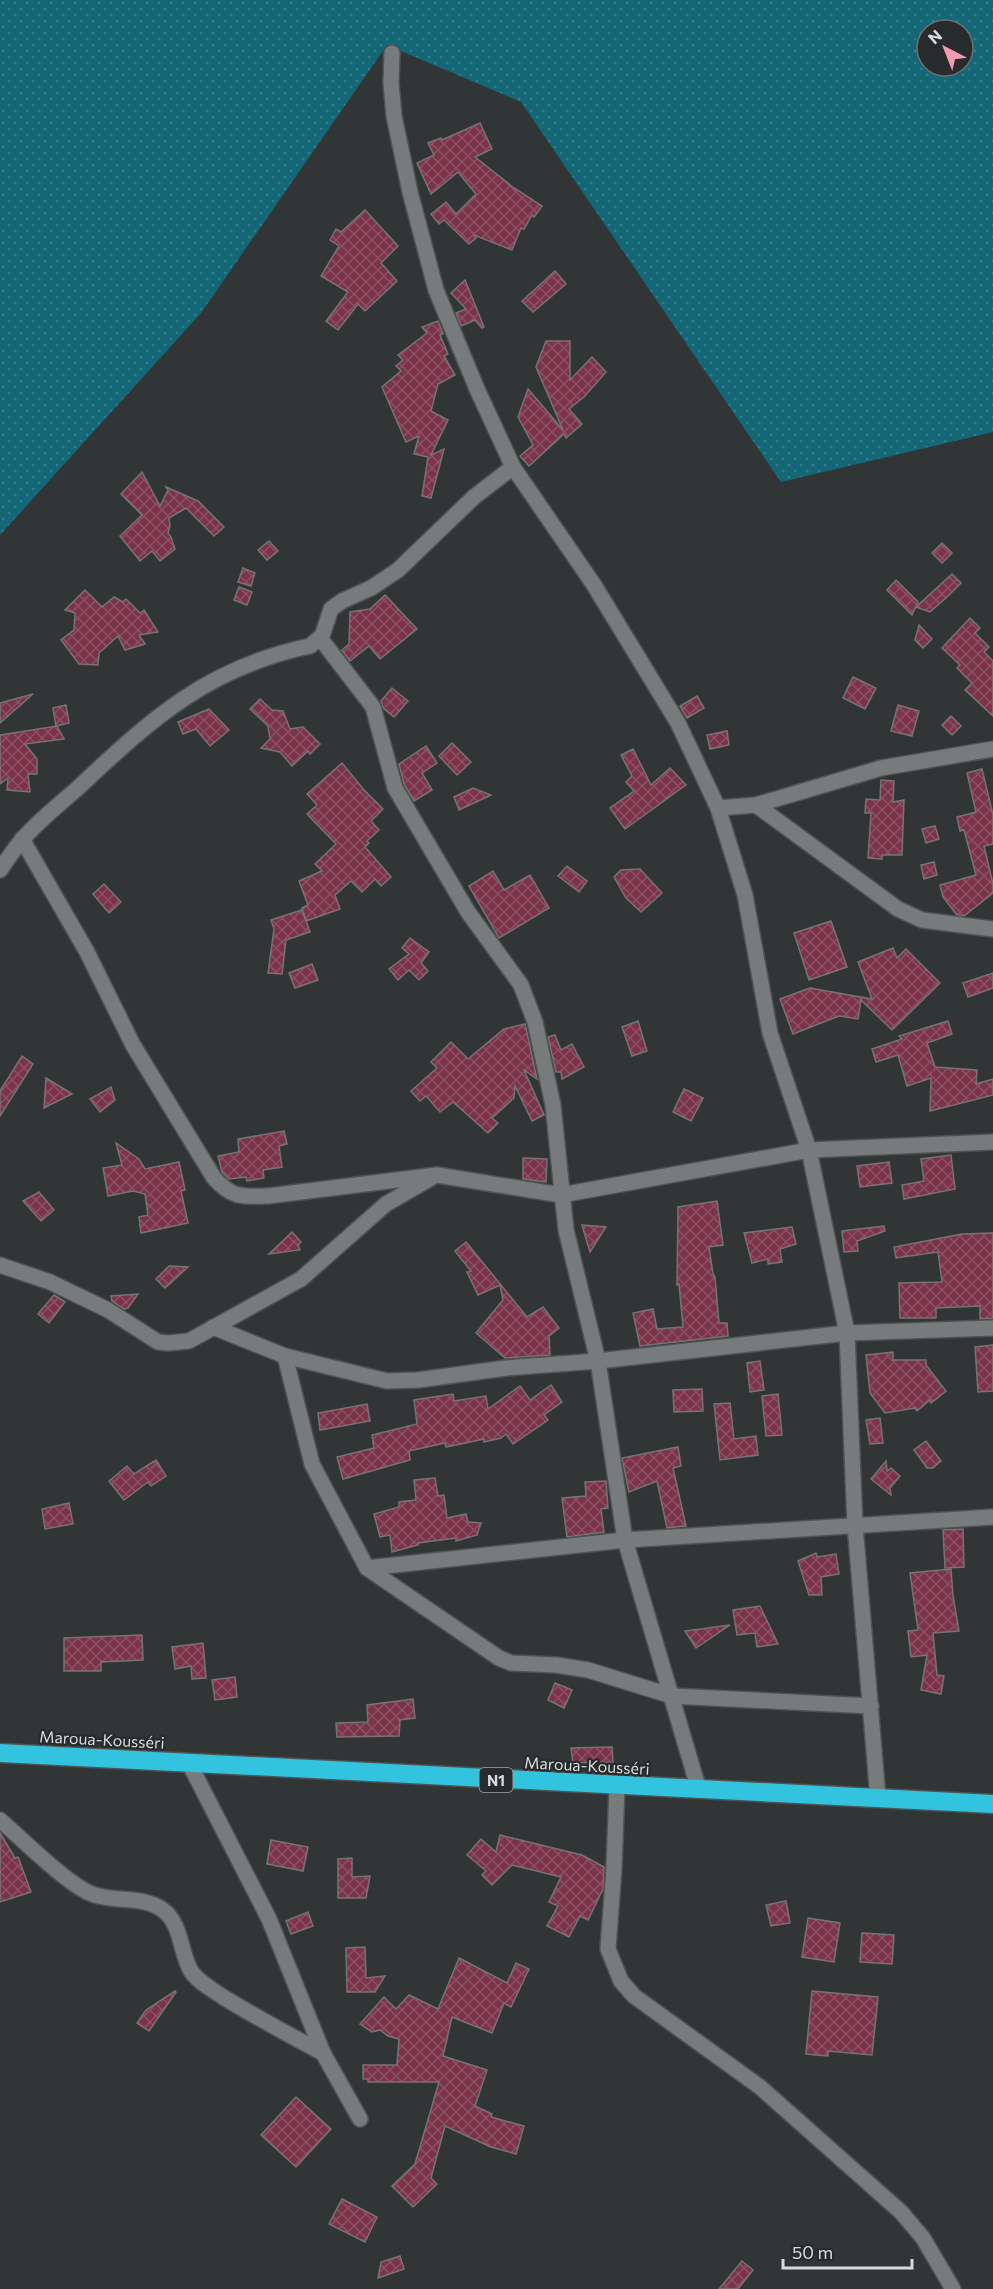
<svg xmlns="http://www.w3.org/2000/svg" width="993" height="2289" font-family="Commissioner,sans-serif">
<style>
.grass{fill:url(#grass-dots);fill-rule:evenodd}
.building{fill:url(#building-cross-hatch);stroke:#777374;stroke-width:1.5}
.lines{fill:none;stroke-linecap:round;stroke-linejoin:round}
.minor-casing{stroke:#4e5253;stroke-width:18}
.highway-casing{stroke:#4e5253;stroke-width:21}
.minor{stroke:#777b7c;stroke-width:15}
.highway{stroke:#32c3de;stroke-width:18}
.labels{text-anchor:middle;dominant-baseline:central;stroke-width:4.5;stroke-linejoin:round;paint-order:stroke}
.shield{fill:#282b2c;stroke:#a3a6a6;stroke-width:1.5}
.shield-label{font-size:15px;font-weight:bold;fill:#d8dbdb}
.street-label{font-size:16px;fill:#d8dbdb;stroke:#282b2c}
</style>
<defs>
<pattern id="grass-dots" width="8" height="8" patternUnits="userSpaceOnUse" patternTransform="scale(1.5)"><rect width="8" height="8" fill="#146777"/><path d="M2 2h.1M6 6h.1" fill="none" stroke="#357c8a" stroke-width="1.8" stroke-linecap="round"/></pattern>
<pattern id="building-cross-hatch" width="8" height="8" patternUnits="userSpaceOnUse" patternTransform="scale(1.5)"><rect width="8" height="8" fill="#7a3349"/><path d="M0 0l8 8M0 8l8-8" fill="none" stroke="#8c5063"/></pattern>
</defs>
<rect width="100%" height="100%" fill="#323536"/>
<path class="grass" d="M0,0H993V432L781,482L521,102L387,45L201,313L0,535ZM927,30H963V66H927Z"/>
<g class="building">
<path d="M480,123L492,149L475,157L514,188L542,206L534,217L532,215L524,229L521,228L512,250L474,235L476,238L469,244L444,220L439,224L431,214L446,202L456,214L476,194L458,172L431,194L417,163L434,155L428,143L441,138L442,140Z"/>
<path d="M365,210L398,246L381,263L397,281L365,311L358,304L338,330L326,321L348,292L321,276L339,246L330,240L336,229L341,232Z"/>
<path d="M555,271L566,284L533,312L522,301Z"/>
<path d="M465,280L484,327L482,328L475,320L461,326L456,313L466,309L451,293Z"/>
<path d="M438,321L443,334L440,335L448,354L444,356L455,375L438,384L431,411L448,420L431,455L444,449L431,498L422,496L428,457L414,454L419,436L406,442L382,387L401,371L396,366L403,360L398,355L427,333L422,327Z"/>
<path d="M546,341H570V380L592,357L606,372L584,397L569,409L582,424L566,438L564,434L529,466L520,456L533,445L518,417L528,389L563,430L536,367Z"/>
<path d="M142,472L160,506L168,490L166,487L198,501L224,527L214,536L186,508L169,518L170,526L168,533L171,537L175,549L160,561L152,551L140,561L120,536L142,515L121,494Z"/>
<path d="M269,541L278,551L267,560L258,550Z"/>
<path d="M942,543L952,553L942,563L932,553Z"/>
<path d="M243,568L255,573L251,586L238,582Z"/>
<path d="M952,574L961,583L947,597L930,612L916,607Z"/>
<path d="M896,580L918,602L912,615L887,590Z"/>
<path d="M239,587L252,592L247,605L234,600Z"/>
<path d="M85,590L102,607L114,597L123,602L126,599L140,613L144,610L158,632L139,635L145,644L125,650L118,636L99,653L98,665L79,664L61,640L74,630L75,613L65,610Z"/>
<path d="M385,595L417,629L380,659L369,646L350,661L342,650L349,644L350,612L370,609Z"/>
<path d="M970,618L980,628L975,633L989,647L984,652L993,661V716L965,690L972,683L957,668L960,665L942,648Z"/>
<path d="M919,625L932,639L923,648L915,640Z"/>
<path d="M853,677L876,688L865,709L843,698Z"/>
<path d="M392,688L408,701L394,717L383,708L381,701Z"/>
<path d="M33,694L0,723V703Z"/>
<path d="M697,696L704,708L687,718L680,706Z"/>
<path d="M260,699L272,710L283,711L290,729L303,727L320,744L310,754L308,751L292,766L280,752L261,748L270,739L268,726L250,709Z"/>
<path d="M66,705L69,723L56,726L53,708Z"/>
<path d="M898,705L919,711L912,736L891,731Z"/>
<path d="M209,709L229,730L210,746L196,729L183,734L178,722Z"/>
<path d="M951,716L961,726L952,735L942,725Z"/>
<path d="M57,726L64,739L25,744L37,759V774H28L30,792L7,790L8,778L0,784V735Z"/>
<path d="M727,731L729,745L710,749L707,735Z"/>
<path d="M452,743L471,762L457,775L439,756Z"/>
<path d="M426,746L437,763L422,773L432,790L414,801L404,784L399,764Z"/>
<path d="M633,749L651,785L670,768L686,785L625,829L610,808L634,791L626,782L632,776L621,755Z"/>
<path d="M342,763L364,790L383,809L371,821L379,830L367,841L369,843L365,847L391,877L381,886L375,879L362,892L351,881L335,895L340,909L306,921L302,908L308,905L299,881L322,871L315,864L336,844L307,814L317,805L307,794Z"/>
<path d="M982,769L993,815V844L984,846L993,884V893L964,916L957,915L943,897L940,885L976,875L964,830L960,831L957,817L976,812L967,773Z"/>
<path d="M881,780L894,781L893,802L904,800L902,855H882V859L868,858L871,813H865L866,799L880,800Z"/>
<path d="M473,788L491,795L459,810L454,797Z"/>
<path d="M935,826L939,839L926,843L922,829Z"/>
<path d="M934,862L937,875L924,879L921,865Z"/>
<path d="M567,866L587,881L579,892L558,876Z"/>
<path d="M640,869L662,893L641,912L626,898L614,877L621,870Z"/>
<path d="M493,871L504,890L530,875L549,908L499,938L469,886Z"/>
<path d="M104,884L121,902L109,913L93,894Z"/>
<path d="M302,910L310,932L286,940L282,974L268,973L274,929L271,920Z"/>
<path d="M831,921L847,967L809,980L794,933Z"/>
<path d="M410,938L429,952L421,963L428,971L419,980L409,970L398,980L389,969L409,954L402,948Z"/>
<path d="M893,948L897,958L906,949L940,983L892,1030L861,1000L858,1019L839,1016L793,1034L780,999L810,988L872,999L858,962Z"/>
<path d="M312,964L318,980L295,988L289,973Z"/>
<path d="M993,973V988L968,997L963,983Z"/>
<path d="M638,1021L647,1051L632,1056L622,1027Z"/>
<path d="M948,1021L952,1034L927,1043L935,1067L977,1070L976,1084L993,1079V1095L930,1111L931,1078L907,1086L898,1055L876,1062L872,1049L902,1039L899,1036Z"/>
<path d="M525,1024L537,1079L524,1070L544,1115L532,1121L515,1086L514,1098L492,1118L498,1123L488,1133L453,1102L440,1112L426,1096L420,1101L411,1091L437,1068L431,1062L451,1042L468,1059L504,1029Z"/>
<path d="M555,1035L561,1050L572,1044L584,1067L562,1079L561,1072H556L548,1037Z"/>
<path d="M22,1056L33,1064L0,1116V1091Z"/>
<path d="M46,1078L72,1094L44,1108Z"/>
<path d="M111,1087L115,1100L100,1112L90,1099Z"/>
<path d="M684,1089L703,1098L691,1121L673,1112Z"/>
<path d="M284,1131L287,1144L279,1146L282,1167L263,1170L264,1178L247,1181L246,1177L229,1179L222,1172L218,1156L239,1152L238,1139Z"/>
<path d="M116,1143L139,1159L145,1169L179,1162L185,1190L181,1191L188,1223L141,1233L139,1217L148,1215L145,1194L133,1191L108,1196L103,1168L122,1165Z"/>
<path d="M951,1155L955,1189L904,1199L902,1185L924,1181L921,1159Z"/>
<path d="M523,1158L547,1159L546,1182L523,1179Z"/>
<path d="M889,1162L892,1183L860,1187L857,1166Z"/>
<path d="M39,1192L54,1210L41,1221L23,1201Z"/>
<path d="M717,1201L723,1245L709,1247L713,1274L715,1277L719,1323H727L728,1336L640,1346L633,1313L653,1309L657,1329L683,1327L679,1284L677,1285L678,1207Z"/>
<path d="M582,1225L606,1227L590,1252Z"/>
<path d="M884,1226L885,1231L857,1241L858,1251L844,1252L842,1231Z"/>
<path d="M792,1227L796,1244L780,1249L782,1262L768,1264V1259L752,1263L744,1233Z"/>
<path d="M292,1232L301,1242L298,1245L300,1250L269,1254Z"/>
<path d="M993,1233V1318L980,1319V1306L936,1308V1318H900L899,1283L942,1282L938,1252L896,1258L894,1247L962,1234Z"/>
<path d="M466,1242L527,1317L543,1307L559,1328L549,1336L550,1355L505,1358L476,1333L503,1300L500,1285L478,1295L467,1272L471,1271L455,1251Z"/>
<path d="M169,1266L188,1267L165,1288L156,1279Z"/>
<path d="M138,1294L128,1308L124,1309L112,1301L111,1296Z"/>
<path d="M54,1295L65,1302L49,1323L38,1314Z"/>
<path d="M993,1345V1391L978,1392L975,1347Z"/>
<path d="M893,1352V1360H926V1365L946,1391L931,1403L930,1400L917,1411L915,1408L885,1413L870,1393L866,1355Z"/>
<path d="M760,1361L764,1390L750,1392L747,1363Z"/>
<path d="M551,1385L562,1402L544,1415L548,1420L513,1444L506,1434L501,1438L484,1442V1439L446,1447L445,1443L409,1451L410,1460L343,1479L337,1457L374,1448L372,1435L417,1424L414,1400L453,1394L454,1401L486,1396L488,1409L520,1386L530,1400Z"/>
<path d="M702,1389L703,1411L674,1412L673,1390Z"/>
<path d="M778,1394L782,1435L766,1436L762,1396Z"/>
<path d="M730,1403L734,1439L756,1436L758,1455L720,1460L714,1404Z"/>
<path d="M367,1404L370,1421L320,1430L318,1413Z"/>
<path d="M880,1418L883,1443L870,1444L866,1420Z"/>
<path d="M926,1441L941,1461L933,1468H927L914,1450Z"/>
<path d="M678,1447L681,1466L673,1468L686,1526L667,1528L657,1481L629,1492L622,1458Z"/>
<path d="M156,1460L166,1476L151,1486L148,1482L124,1500L109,1481L127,1466L134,1474Z"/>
<path d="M886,1461L887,1471L891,1468L900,1476L890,1488L891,1495L871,1479Z"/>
<path d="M435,1478L438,1496L444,1495L447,1518L466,1514L468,1522L481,1523L477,1535L456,1541V1538L418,1543V1545L392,1552L390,1535L380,1537L374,1514L399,1507V1502L416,1500L414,1480Z"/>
<path d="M606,1481L608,1508L601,1509L604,1532L567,1537L562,1498L586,1496L585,1482Z"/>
<path d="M69,1503L73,1524L45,1529L42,1509Z"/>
<path d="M963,1529L964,1567L945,1568L943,1530Z"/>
<path d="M816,1553L817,1557L836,1554L839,1574L821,1577L822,1595H809L798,1561Z"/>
<path d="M951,1569L953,1596L959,1631L933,1633L937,1675L944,1676L941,1694L921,1690L927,1655L911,1657L908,1631L918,1630L910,1573Z"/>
<path d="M760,1606L778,1644L757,1647L755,1633L737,1635L733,1610Z"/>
<path d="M730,1625L696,1648L685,1631Z"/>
<path d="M142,1635L143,1660L101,1662V1671H64V1638Z"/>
<path d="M203,1643L206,1678L192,1679L191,1666L175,1669L172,1647Z"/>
<path d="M235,1677L237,1697L215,1700L212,1680Z"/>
<path d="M555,1683L572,1690L564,1708L548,1700Z"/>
<path d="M413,1699L415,1718L399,1720L400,1721L399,1736L337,1737L336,1723L368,1722L367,1705Z"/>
<path d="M612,1747L613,1762L573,1763L571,1748Z"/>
<path d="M0,1833L15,1858L18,1857L31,1892L0,1902Z"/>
<path d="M500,1835L582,1855L604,1867L603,1889L588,1920L580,1916L569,1937L547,1926L558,1906L549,1902L561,1877L512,1865L492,1885L482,1875L486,1871L467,1855L481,1839L496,1852Z"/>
<path d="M271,1840L308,1847L303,1871L267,1864Z"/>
<path d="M352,1858V1877L370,1876L366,1898H338V1859Z"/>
<path d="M786,1901L790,1923L771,1926L766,1905Z"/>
<path d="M308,1912L313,1926L291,1934L286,1921Z"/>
<path d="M808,1918L840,1923L834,1962L802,1957Z"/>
<path d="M862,1933L894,1935L892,1964L860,1962Z"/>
<path d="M365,1947L366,1978L385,1976L375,1992H347L346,1948Z"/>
<path d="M459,1958L507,1983L516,1963L529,1969L511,2007L504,2003L492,2033L452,2017L443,2056L487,2070L475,2106L492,2114L491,2117L524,2126L516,2154L491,2147L445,2126L431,2178L437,2184L413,2207L392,2186L415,2164L439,2082H368V2079H363V2065H397L399,2039L388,2036L380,2030L372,2032L360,2024L384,1997L396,2009L409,1995L438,2009Z"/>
<path d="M175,1991L176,1992L149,2031L137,2023L146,2010Z"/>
<path d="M812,1991L878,1997L872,2055L828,2051V2056L806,2054Z"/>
<path d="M296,2097L331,2129L296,2167L261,2135Z"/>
<path d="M342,2199L377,2217L365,2242L329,2224Z"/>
<path d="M400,2256L404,2269L378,2278L381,2262Z"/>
<path d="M742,2261L753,2270L738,2289H719Z"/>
</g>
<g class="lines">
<defs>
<g id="minor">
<path d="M392,53L391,83L394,116L410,192L436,290L477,389L513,467L594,585L678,723L718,808L745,895L770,1033L809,1150L847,1333L855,1525L878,1798"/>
<path d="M320,638L373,707L395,788L468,912L521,985L535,1022L553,1105L566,1230L598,1361L625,1540L699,1790"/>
<path d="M756,805L898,909L922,920L993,929"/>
<path d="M718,808L756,805L881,768L993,749"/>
<path d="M22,839L87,952L133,1045L214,1178C232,1198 242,1197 268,1196L437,1175L561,1195L809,1150L993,1142"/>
<path d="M0,870C7,860 14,849 22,840C38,821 60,804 79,787C152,718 209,667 310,646L322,636L331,609L342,601L371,588L398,570L474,497L513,467"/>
<path d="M0,1265L50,1282L108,1310L158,1342L168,1343L189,1341L301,1279L386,1204L431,1178"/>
<path d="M213,1327L285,1356L312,1464L367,1568L499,1658L511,1663L556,1665L588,1670L672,1696L871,1706"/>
<path d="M285,1356L387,1381L418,1380L506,1368L598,1361L847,1333L993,1328"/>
<path d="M367,1568L625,1540L993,1517"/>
<path d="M189,1763L269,1919L323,2053L360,2119"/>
<path d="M617,1786L614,1868L608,1949L621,1981L634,1996L760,2087L901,2212L923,2238L953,2289"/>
<path d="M0,1820C22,1839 68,1885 92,1894C115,1903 143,1895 163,1910C182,1924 180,1953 191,1971C198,1982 213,1990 223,1997C256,2017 289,2035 323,2053"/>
</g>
<path id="highway" d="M0,1753L993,1804"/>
</defs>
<use href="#minor" class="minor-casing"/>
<use href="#highway" class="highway-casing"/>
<use href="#minor" class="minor"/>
<use href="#highway" class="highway"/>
</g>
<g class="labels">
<rect class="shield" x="479.5" y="1768" width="33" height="24" rx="4.5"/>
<g class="shield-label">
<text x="496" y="1780">N1</text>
</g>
<g class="street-label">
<text transform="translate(102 1739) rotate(3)">Maroua-Kousséri</text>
<text transform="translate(587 1765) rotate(3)">Maroua-Kousséri</text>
</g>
</g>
<g transform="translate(945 48) rotate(318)"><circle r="28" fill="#282b2c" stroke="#6e7172" stroke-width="1.5"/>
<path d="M0-4.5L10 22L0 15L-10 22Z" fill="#f19ab1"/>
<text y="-9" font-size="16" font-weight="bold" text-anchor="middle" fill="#d8dbdb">N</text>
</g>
<path d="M783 2259v9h129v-9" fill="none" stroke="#d8dbdb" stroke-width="3"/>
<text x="792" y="2259" font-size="18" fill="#d8dbdb" stroke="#282b2c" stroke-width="4.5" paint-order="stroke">50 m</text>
</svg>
